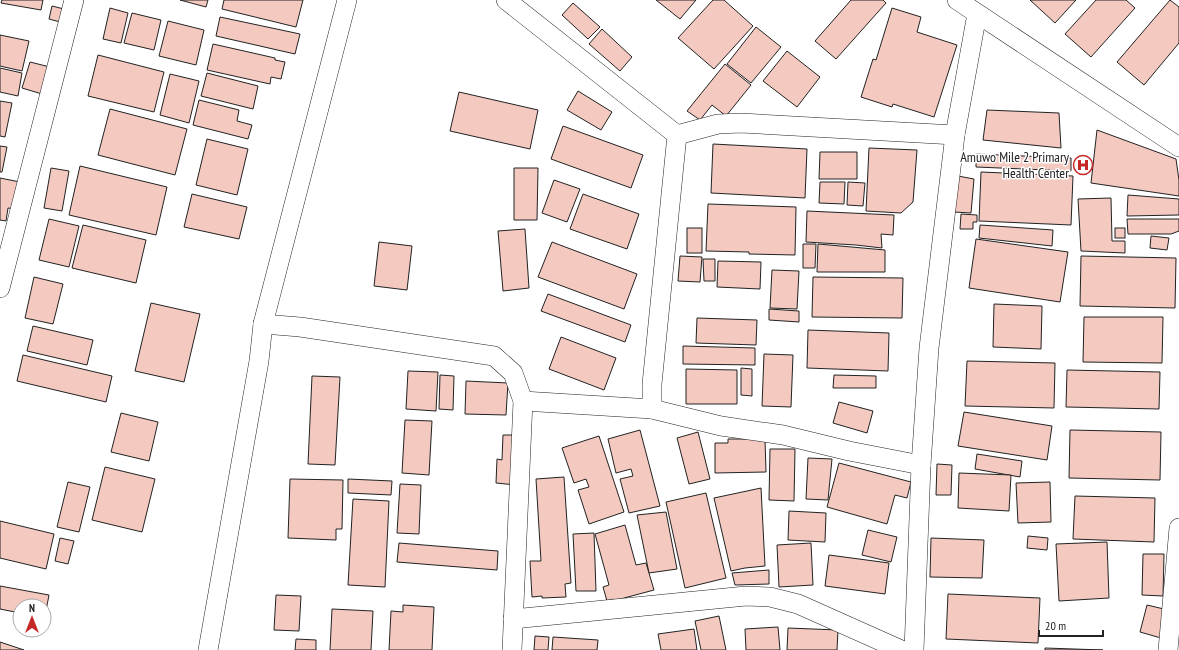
<svg xmlns="http://www.w3.org/2000/svg" width="1179" height="650" font-family="'PT Sans Narrow',sans-serif">
<style>
.building{fill:#f3c9c0;stroke:#222}
.lines{fill:none;stroke-linecap:round;stroke-linejoin:round}
.minor-casing{stroke:#222;stroke-width:20}
.minor{stroke:#fff;stroke-width:19}
.labels{text-anchor:middle;dominant-baseline:central;stroke-width:3;stroke-linejoin:round;paint-order:stroke}
.poi-label{font-size:14px;fill:#222;stroke:#fff;text-anchor:end}
</style>
<rect width="100%" height="100%" fill="#fff"/>
<g class="building">
<path d="M2,0H43L41,10L1,3Z"/>
<path d="M180,0H208L206,7Z"/>
<path d="M224,0H303L296,27L222,9Z"/>
<path d="M656,0H696L680,19Z"/>
<path d="M713,0H724L753,26L714,69L678,38Z"/>
<path d="M851,0H883L886,3L836,59L815,41Z"/>
<path d="M1030,0H1076L1055,23Z"/>
<path d="M1096,0H1126L1135,8L1091,57L1065,34Z"/>
<path d="M1170,0L1179,7V43L1144,85L1117,62Z"/>
<path d="M573,3L600,27L588,39L562,15Z"/>
<path d="M52,6L64,9L60,22L49,19Z"/>
<path d="M110,8L128,13L121,43L103,39Z"/>
<path d="M892,8L921,17L917,32L957,45L934,117L893,104L892,107L861,97L873,59L876,60Z"/>
<path d="M132,13L161,20L154,50L124,43Z"/>
<path d="M220,17L300,34L295,54L216,36Z"/>
<path d="M168,21L204,30L196,65L159,56Z"/>
<path d="M756,27L781,47L751,83L727,64Z"/>
<path d="M602,29L632,57L620,71L589,44Z"/>
<path d="M0,35L29,41L22,71L0,66Z"/>
<path d="M213,44L275,58V60L285,62L281,79L271,77L270,84L207,70Z"/>
<path d="M787,51L820,77L797,107L763,81Z"/>
<path d="M98,55L164,72L154,112L88,96Z"/>
<path d="M30,62L50,67L42,94L22,88Z"/>
<path d="M725,64L751,85L726,116L712,105L700,120L687,111Z"/>
<path d="M0,68L22,73L18,96L0,92Z"/>
<path d="M207,73L258,86L253,109L201,96Z"/>
<path d="M170,74L199,81L189,123L160,115Z"/>
<path d="M578,91L612,112L601,130L567,110Z"/>
<path d="M459,92L538,110L530,149L450,131Z"/>
<path d="M199,100L239,110L237,121L252,125L248,139L193,125Z"/>
<path d="M0,101L12,103L5,137L0,136Z"/>
<path d="M110,109L187,129L175,175L98,155Z"/>
<path d="M987,110L1059,113L1061,148L983,140Z"/>
<path d="M563,126L643,155L631,188L551,159Z"/>
<path d="M1097,130L1176,159L1179,180V196L1091,183Z"/>
<path d="M207,139L248,149L237,195L196,185Z"/>
<path d="M713,144L807,149L805,198L711,193Z"/>
<path d="M0,146L7,147L2,172H0Z"/>
<path d="M869,148L917,150L913,202L901,213L866,211Z"/>
<path d="M820,152H857V179H819Z"/>
<path d="M976,154L1071,158V171L976,167Z"/>
<path d="M80,166L167,187L156,235L69,215Z"/>
<path d="M51,168L69,171L62,211L44,208Z"/>
<path d="M514,168H538L537,220H514Z"/>
<path d="M981,172L1073,176L1071,225L979,221Z"/>
<path d="M958,176L974,179L971,213L954,212Z"/>
<path d="M0,178L20,182L15,209L8,208L6,221L0,220Z"/>
<path d="M554,180L580,189L567,222L542,213Z"/>
<path d="M820,182H845L844,204L819,203Z"/>
<path d="M848,182L865,183L863,206L847,205Z"/>
<path d="M192,194L247,207L239,239L184,227Z"/>
<path d="M583,194L639,214L627,249L570,229Z"/>
<path d="M1128,195L1179,199V215L1127,216Z"/>
<path d="M1111,198L1112,241H1125V253L1081,251L1078,199Z"/>
<path d="M708,204L796,207L795,255L749,254V252L706,251Z"/>
<path d="M807,211L894,215L893,235L881,234L882,248L856,245L806,242Z"/>
<path d="M961,214L977,215V222H973V229H960Z"/>
<path d="M49,219L79,226L69,267L39,260Z"/>
<path d="M1127,219H1179V231L1171,234H1128Z"/>
<path d="M83,225L146,240L136,283L72,268Z"/>
<path d="M980,225L1053,230L1052,246L979,238Z"/>
<rect x="687" y="228" width="15" height="25"/>
<rect x="1115" y="228" width="10" height="10"/>
<path d="M525,229L529,288L503,291L498,231Z"/>
<path d="M1151,236L1169,238L1167,250L1150,248Z"/>
<path d="M976,239L1068,252L1060,302L969,288Z"/>
<path d="M379,242L412,246L407,290L374,286Z"/>
<path d="M552,242L637,274L624,309L538,277Z"/>
<path d="M803,244H816L815,268H803Z"/>
<path d="M818,244L885,250V272H817Z"/>
<path d="M680,256L702,257L700,282L678,281Z"/>
<path d="M1081,256L1176,258L1175,308L1080,306Z"/>
<path d="M703,259H715V281H704Z"/>
<path d="M718,261L761,262L760,289L717,287Z"/>
<path d="M772,270L799,271L797,309L770,308Z"/>
<path d="M34,277L63,284L53,324L25,318Z"/>
<path d="M813,277L903,278L902,318L812,317Z"/>
<path d="M548,294L631,325L625,342L541,311Z"/>
<path d="M151,303L200,314L184,382L135,371Z"/>
<path d="M994,304L1042,306L1041,349L993,347Z"/>
<path d="M769,309L799,311V322L769,320Z"/>
<path d="M1084,317H1163L1162,363L1083,362Z"/>
<path d="M697,318L757,320L756,345L696,343Z"/>
<path d="M33,326L93,340L87,365L27,351Z"/>
<path d="M808,330L889,333L888,371L807,368Z"/>
<path d="M561,337L616,358L604,390L549,369Z"/>
<path d="M683,346L755,348V365L683,364Z"/>
<path d="M764,354L793,355L791,407L762,406Z"/>
<path d="M23,355L112,376L106,402L17,381Z"/>
<path d="M967,361L1055,363L1054,408L965,406Z"/>
<path d="M741,368L752,369V396L741,395Z"/>
<path d="M686,369L737,370V404H686Z"/>
<path d="M1067,370L1160,372L1159,409L1066,407Z"/>
<path d="M408,371L438,372L436,411L406,409Z"/>
<path d="M440,375L454,376L453,410L439,409Z"/>
<path d="M834,375L876,376V388H833Z"/>
<path d="M312,376L340,377L335,465L308,464Z"/>
<path d="M466,381L508,383L506,415L465,414Z"/>
<path d="M839,402L873,411L867,433L833,423Z"/>
<path d="M964,412L1052,426L1047,460L958,446Z"/>
<path d="M121,413L158,422L149,461L111,452Z"/>
<path d="M405,420L432,421L429,475L402,473Z"/>
<path d="M640,430L660,506L629,513L620,479L633,476L631,469L616,473L608,439Z"/>
<path d="M1070,430L1161,432L1160,480L1069,478Z"/>
<path d="M698,432L710,479L689,484L677,438Z"/>
<path d="M503,435H518L516,485L496,483L497,459L502,460Z"/>
<path d="M599,436L624,512L589,524L578,490L589,487L586,479L574,483L562,448Z"/>
<path d="M728,439H765L766,472L715,473V443H728Z"/>
<path d="M770,449H795L794,501L769,500Z"/>
<path d="M977,454L1022,461L1020,477L975,469Z"/>
<path d="M808,458L832,459L828,500L806,499Z"/>
<path d="M839,463L911,482L907,498L895,495L887,524L827,507Z"/>
<path d="M937,464L952,465L951,495H936Z"/>
<path d="M105,467L155,479L142,532L92,520Z"/>
<path d="M959,473L1011,475L1009,511L958,508Z"/>
<path d="M564,477L571,583L565,584L566,597L542,598V596L532,597L530,561H541L536,479Z"/>
<path d="M290,479L343,480L342,529H336V540L288,538Z"/>
<path d="M348,479L392,481L391,495L348,493Z"/>
<path d="M68,482L90,487L79,532L57,527Z"/>
<path d="M1050,482L1051,522L1018,523L1016,483Z"/>
<path d="M400,484L421,485L419,534L397,533Z"/>
<path d="M761,488L765,566L745,568L731,571L714,498Z"/>
<path d="M706,493L726,578L685,588L666,502Z"/>
<path d="M1075,496L1155,498L1154,542L1073,539Z"/>
<path d="M353,499L389,501L385,587L348,585Z"/>
<path d="M789,511L826,513L825,542L788,540Z"/>
<path d="M666,512L677,569L649,573L637,515Z"/>
<path d="M0,521L54,534L46,569L0,558Z"/>
<path d="M625,525L636,565L646,563L654,590L613,601V599L607,601L603,587L609,585L595,534Z"/>
<path d="M868,530L897,537L891,562L862,555Z"/>
<path d="M594,533L596,591H576L573,534Z"/>
<path d="M1028,536L1048,538L1047,550L1027,548Z"/>
<path d="M60,538L74,541L68,564L55,561Z"/>
<path d="M931,538L984,540L982,578L930,577Z"/>
<path d="M1107,542L1109,598L1059,601L1056,544Z"/>
<path d="M399,543L498,551L497,570L397,562Z"/>
<path d="M811,543L813,585L779,587L777,545Z"/>
<path d="M1143,554H1164L1163,596L1142,595Z"/>
<path d="M829,555L889,563L885,594L825,586Z"/>
<path d="M769,570V584L735,585L732,573Z"/>
<path d="M0,586L49,595L44,621V606H20V613L0,609Z"/>
<path d="M948,594L1040,598L1038,643L946,639Z"/>
<path d="M276,595L301,596L299,631L274,630Z"/>
<path d="M403,605L434,607L432,650H389L391,611L403,612Z"/>
<path d="M1147,605L1168,610L1161,638L1140,632Z"/>
<path d="M332,609L373,611L371,650H330Z"/>
<path d="M719,616L726,650H701L695,621Z"/>
<path d="M778,627L780,650H746L745,629Z"/>
<path d="M788,628L838,630L837,650H787Z"/>
<path d="M694,629L697,650H661L658,634Z"/>
<path d="M535,636L549,637L548,650H534Z"/>
<path d="M553,637L598,640L597,650H552Z"/>
<path d="M296,639L316,640V650H295Z"/>
<path d="M0,642L24,650H0Z"/>
<path d="M1045,648L1103,650H1045Z"/>
</g>
<g class="lines">
<defs>
<g id="minor">
<path d="M506,0L677,135L652,384V409"/>
<path d="M957,0L1179,147"/>
<path d="M677,135L718,124L741,123L955,135"/>
<path d="M0,288L74,0"/>
<path d="M263,324L300,327L494,356L513,373L523,401L512,650"/>
<path d="M523,401L652,409L721,426L783,435L849,451L921,465"/>
<path d="M513,619L746,596L770,597L798,604L901,650"/>
<path d="M208,650L259,361L263,324L347,0"/>
<path d="M914,650L921,465L929,348L955,135L977,14"/>
<path d="M1168,650L1179,528"/>
</g>
</defs>
<use href="#minor" class="minor-casing"/>
<use href="#minor" class="minor"/>
</g>
<defs>
<symbol id="hospital-ring" viewBox="-11 -11 22 22"><circle r="9.5" fill="#fff" stroke="#c62828" stroke-width="1.5"/><path d="M-5-5h3v3.5h4V-5h3V5h-3V1.5h-4V5h-3Z" fill="#c62828"/></symbol>
</defs>
<g fill-rule="evenodd">
<use href="#hospital-ring" x="1072" y="154" width="22" height="22"/>
</g>
<g class="labels">
<g class="poi-label">
<text x="1069" y="157">Amuwo Mile 2 Primary<tspan x="1069" dy="16">Health Center</tspan></text>
</g>
</g>
<g transform="translate(32 618)"><circle r="19" fill="#ffffff" stroke="#a7a7a7"/>
<path d="M0-3L7 15L0 10L-7 15Z" fill="#c62828"/>
<text y="-6" font-size="11" font-weight="bold" text-anchor="middle" fill="#222222">N</text>
</g>
<path d="M1039 630v6h64v-6" fill="none" stroke="#222222" stroke-width="2"/>
<text x="1045" y="630" font-size="12" fill="#222222" stroke="#ffffff" stroke-width="3" paint-order="stroke">20 m</text>
</svg>
